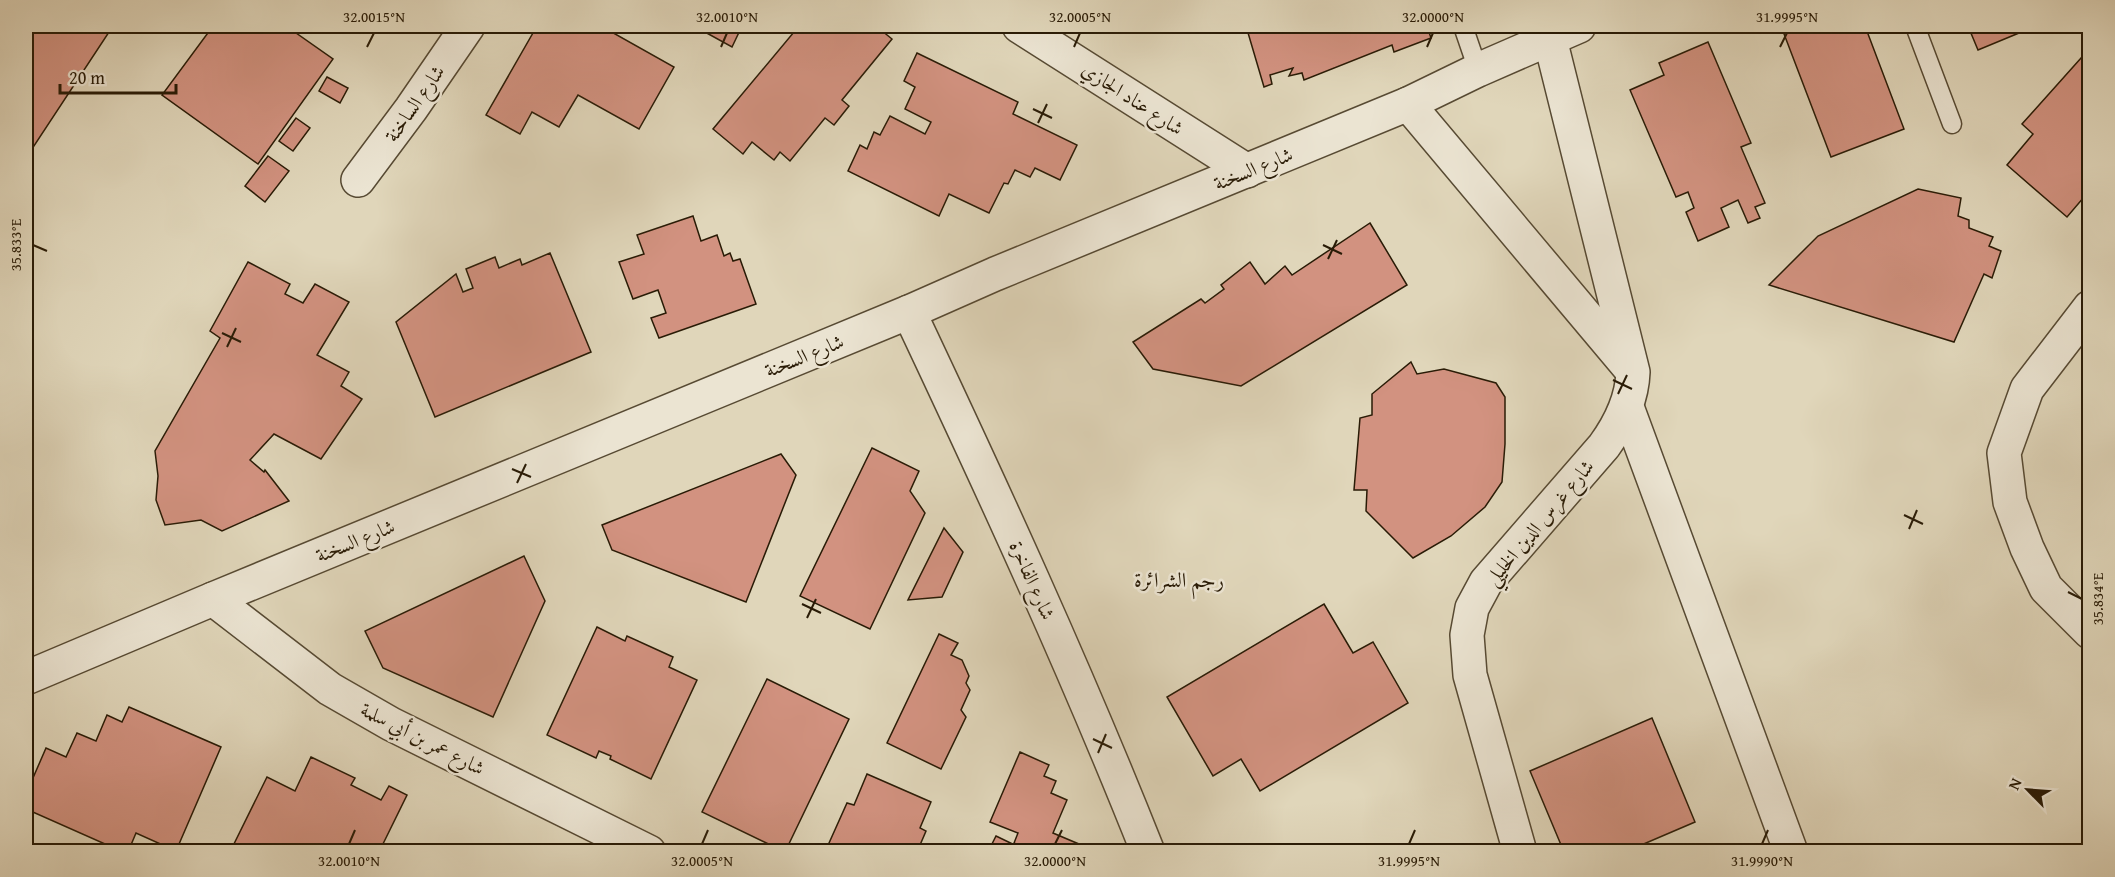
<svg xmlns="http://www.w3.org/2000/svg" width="2115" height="877" font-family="'Gentium Book Plus',Amiri,serif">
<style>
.building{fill:#d29280;stroke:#291b06;stroke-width:1.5}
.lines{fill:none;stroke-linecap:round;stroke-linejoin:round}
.service-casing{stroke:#574a33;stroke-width:21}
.minor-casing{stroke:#574a33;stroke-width:36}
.service{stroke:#ebe4d2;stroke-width:18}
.minor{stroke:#ebe4d2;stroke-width:33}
.ticks{fill:none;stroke:#291b06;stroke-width:2}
.labels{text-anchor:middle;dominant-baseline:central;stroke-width:5;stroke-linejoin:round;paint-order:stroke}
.street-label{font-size:20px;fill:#291b06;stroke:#ebe4d2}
.neighbourhood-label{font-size:21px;fill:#291b06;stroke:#ebe4d2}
.neatline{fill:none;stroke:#291b06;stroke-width:2}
.ticks-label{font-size:15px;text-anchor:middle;fill:#291b06}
</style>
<rect width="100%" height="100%" fill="#e0d6ba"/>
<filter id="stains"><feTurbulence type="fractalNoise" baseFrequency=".00333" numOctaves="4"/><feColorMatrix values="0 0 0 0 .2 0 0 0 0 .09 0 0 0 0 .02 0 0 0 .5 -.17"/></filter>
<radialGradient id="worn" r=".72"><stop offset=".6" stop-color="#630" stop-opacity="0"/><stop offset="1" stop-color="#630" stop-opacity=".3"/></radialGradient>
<g class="building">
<path d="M26,26H113L30,152L26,149Z"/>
<path d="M213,26H286L333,59L258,164L162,95Z"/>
<path d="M537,26H601L674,67L639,129L578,95L559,127L532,112L520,134L486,115Z"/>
<path d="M694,26H742L732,47Z"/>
<path d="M799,26H876L892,39L842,100L849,106L834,125L825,118L790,161L780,152L774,160L752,142L743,154L713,129Z"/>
<path d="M1246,26H1427L1431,38L1394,52L1392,45L1304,80L1302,73L1289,76L1293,68L1270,75L1272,84L1264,87Z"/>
<path d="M1781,26H1865L1904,129L1831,157Z"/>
<path d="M1968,26H2030L2031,28L1978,50Z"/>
<path d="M1708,42L1751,143L1741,147L1765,203L1755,207L1760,218L1748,223L1738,200L1721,208L1729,227L1698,241L1686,212L1694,208L1688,192L1676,197L1630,90L1664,75L1659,63Z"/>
<path d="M2090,48V190L2067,217L2007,165L2033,134L2022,124Z"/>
<path d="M917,53L1018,102L1013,114L1077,145L1060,180L1035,168L1030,177L1015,170L1008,184L1004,183L989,213L949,194L939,216L848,171L860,145L867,149L874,132L880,135L890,116L925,134L931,122L905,109L915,87L904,81Z"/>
<path d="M327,77L348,88L340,103L319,91Z"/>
<path d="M296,118L310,128L293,151L279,141Z"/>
<path d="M268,156L289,171L265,202L245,186Z"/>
<path d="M1918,189L1961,198L1958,216L1969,220V228L1993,237L1989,246L2001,251L1992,278L1984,274L1954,342L1769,285L1818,236Z"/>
<path d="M693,216L701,241L717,235L724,256L730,253L733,261L740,259L756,304L659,338L651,318L666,313L658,290L633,299L619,262L644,254L637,235Z"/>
<path d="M1370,223L1407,285L1241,386L1153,369L1133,342L1201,299L1205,303L1224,289L1221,285L1250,262L1265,284L1285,266L1292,275Z"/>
<path d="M550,253L591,352L435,417L396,322L456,274L463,292L473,288L466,269L495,257L499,268L520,259L522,265Z"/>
<path d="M248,262L290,284L285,294L303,303L315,284L349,302L317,355L349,372L341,386L362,399L321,459L274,434L250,460L264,472L265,470L289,501L222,531L201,520L165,525L156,500L158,476L155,451L220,338L210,331Z"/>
<path d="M1411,362L1417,374L1444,369L1496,383L1505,397V444L1502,482L1485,507L1451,536L1413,558L1366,511L1367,490H1354L1360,418L1372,415V394Z"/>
<path d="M872,448L919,471L910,491L925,513L870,629L800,596Z"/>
<path d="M781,454L796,475L746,602L612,550L602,525Z"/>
<path d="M944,528L963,552L942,597L908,600Z"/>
<path d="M524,556L545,601L493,717L383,668L365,631Z"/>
<path d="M1324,604L1353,653L1373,642L1408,703L1260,791L1241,759L1213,776L1167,697Z"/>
<path d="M597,627L625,641L627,636L673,657L669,667L697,680L651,779L610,759L611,756L599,751L596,758L547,735Z"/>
<path d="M939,634L958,643L951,655L962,660L969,676L966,683L970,690L961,710L966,717L941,769L887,743Z"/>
<path d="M767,679L849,719L785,852L702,812Z"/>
<path d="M129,707L221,747L176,851L136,833L128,852H123L26,809V794L46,748L66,757L77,733L96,741L107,715L122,722Z"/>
<path d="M1652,718L1695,822L1625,852H1564L1530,771Z"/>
<path d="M1020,752L1049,765L1044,776L1056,781L1051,793L1067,800L1053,833L1093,850L1092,852H1024L1025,848L1014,843L1018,833L990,822Z"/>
<path d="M311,757L355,778L351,785L381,800L389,786L407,795L379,852H230L267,777L295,791Z"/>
<path d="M867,774L931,802L920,828L926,831L917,852H825L847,803L854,805Z"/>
<path d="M996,836L1021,848L1019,852H988Z"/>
</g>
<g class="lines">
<defs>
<g id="service">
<path d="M1463,26L1478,70"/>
<path d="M1915,26L1952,124"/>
</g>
<g id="minor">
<path d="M1019,26L1247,171"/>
<path d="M1408,104L1628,366"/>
<path d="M358,180L411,109L468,26"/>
<path d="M2090,307L2027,389L2004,453L2010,502L2027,548L2046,588L2090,632"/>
<path d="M909,312C993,490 1075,668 1148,852"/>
<path d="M1627,407L1791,852"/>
<path d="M213,599L330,689L391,724L649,852"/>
<path d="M26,678L213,599L909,312L995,274L1408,104L1478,70L1579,26"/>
<path d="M1520,852L1470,675L1467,635L1472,608L1486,582L1604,446C1620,424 1632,400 1633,372L1550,39"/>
</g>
</defs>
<use href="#service" class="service-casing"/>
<use href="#minor" class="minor-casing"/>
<use href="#service" class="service"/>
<use href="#minor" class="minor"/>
</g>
<path class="ticks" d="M367,47L374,33M721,47L727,33M1074,47L1080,33M1427,47L1433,33M1780,47L1787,33M1033,109L1052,118M1038,123L1047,104M33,245L47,251M1323,245L1342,254M1328,259L1337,240M222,333L241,342M227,347L236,328M1613,380L1632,389M1618,394L1627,375M512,469L531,477M517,483L526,464M1904,515L1923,524M1909,529L1917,510M2068,592L2082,599M802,604L821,613M807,618L816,599M1093,739L1112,748M1098,753L1106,734M349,844L355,830M702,844L708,830M1055,844L1062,830M1409,844L1415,830M1762,844L1768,830"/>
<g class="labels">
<g class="street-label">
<text transform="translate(1133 98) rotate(33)">شارع عناد الجازي</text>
<text transform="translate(414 103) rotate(-55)">شارع الساخنة</text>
<text transform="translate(1253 168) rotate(-22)">شارع السخنة</text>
<text transform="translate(804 355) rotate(-22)">شارع السخنة</text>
<text transform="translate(1539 522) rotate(-50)">شارع غرس الدين الخليلي</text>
<text transform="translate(355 540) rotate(-22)">شارع السخنة</text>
<text transform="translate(1033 580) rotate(66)">شارع الفاخرة</text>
<text transform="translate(423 738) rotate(27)">شارع عمر بن أبي سلمة</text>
</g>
<g class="neighbourhood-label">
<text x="1179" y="579">رجم الشرائرة</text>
</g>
</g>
<rect width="2115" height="877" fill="none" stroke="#e0d6ba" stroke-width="66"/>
<g transform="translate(2028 790) rotate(295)" stroke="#ebe4d2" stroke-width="4.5" paint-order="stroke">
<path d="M0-4.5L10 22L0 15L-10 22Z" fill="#291b06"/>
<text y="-9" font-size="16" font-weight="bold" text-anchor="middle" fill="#291b06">N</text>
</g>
<path d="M60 84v9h116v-9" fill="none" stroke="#291b06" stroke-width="3"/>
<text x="69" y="84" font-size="18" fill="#291b06" stroke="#ebe4d2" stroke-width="4.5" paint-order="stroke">20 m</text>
<rect x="33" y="33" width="2049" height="811" class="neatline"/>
<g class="ticks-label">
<text x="374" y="22">32.0015°N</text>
<text x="727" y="22">32.0010°N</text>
<text x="1080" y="22">32.0005°N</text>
<text x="1433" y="22">32.0000°N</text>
<text x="1787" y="22">31.9995°N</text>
<text transform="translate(16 245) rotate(-90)" y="5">35.833°E</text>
<text transform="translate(2098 599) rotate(-90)" y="5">35.834°E</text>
<text x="349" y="866">32.0010°N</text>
<text x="702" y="866">32.0005°N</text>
<text x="1055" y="866">32.0000°N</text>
<text x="1409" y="866">31.9995°N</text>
<text x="1762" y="866">31.9990°N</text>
</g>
<rect width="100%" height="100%" filter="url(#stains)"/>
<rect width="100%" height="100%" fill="url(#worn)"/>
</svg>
